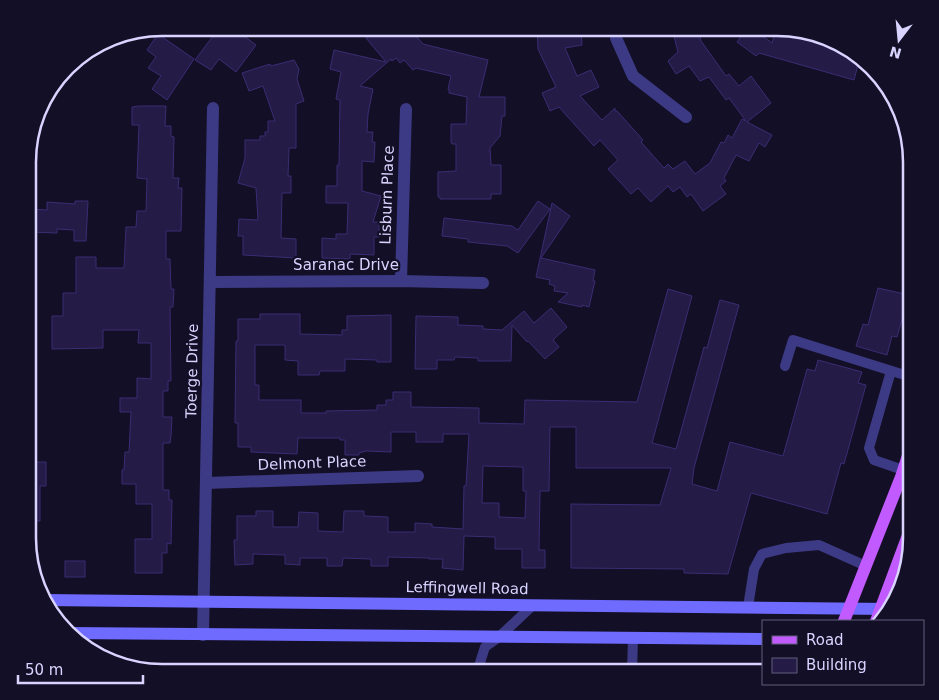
<svg xmlns="http://www.w3.org/2000/svg" width="939" height="700" font-family="'DejaVu Sans',sans-serif">
<style>
.building{fill:#241b47;stroke:#3b2d73;fill-rule:evenodd}
.lines{fill:none;stroke-linecap:round;stroke-linejoin:round}
.lane{stroke:#3d3a85;stroke-width:10}
.street{stroke:#3d3a85;stroke-width:12}
.secondary{stroke:#6f6bff;stroke-width:12}
.primary{stroke:#c25bff;stroke-width:12}
.labels{text-anchor:middle;dominant-baseline:central;stroke-width:4.5;stroke-linejoin:round;paint-order:stroke}
.street-label{font-size:15px;fill:#d9d4ff;stroke:#130f26}
.rim{fill:none;stroke:#d9d4ff;stroke-width:2.5}
</style>
<rect width="100%" height="100%" fill="#130f26"/>
<g class="building">
<path d="M223,28H233L256,45L236,72L219,59L211,70L195,60L213,36L215,37L218,35Z"/>
<path d="M379,28H409L423,44L488,60L479,97H505V116H502L500,136L490,148L491,165H501V194H491V199H440V197H438V172L456,171V144H452L451,142V124H466L467,97L449,93V89H448L451,76L416,68L413,70L404,60L400,63L396,58L392,61L391,59L360,86L373,89L368,114L367,132H373L372,142H375L374,162L362,161V191L381,196L373,222H379V237H374V255L350,254V259L322,258V238L336,239V234H347L348,203H326V186H337V165H339L340,100L336,99L341,72L330,69L334,50L386,62L366,38Z"/>
<path d="M537,28H581L582,45L565,48L577,76L591,70L599,87L580,96L602,120L615,108V111H617L643,140L641,142L664,168L668,164L673,169L685,161L695,174L710,163L721,142L724,143L728,135L732,138L742,119L746,121L729,98L726,100L709,77L700,81L689,66L676,74L668,61L678,52L672,28H698L701,41L726,76L729,74L739,86L751,76L771,103L747,122L772,135L765,147L759,143L749,161L736,155L724,178L726,181L720,186L726,194L703,211L691,194L687,197L680,187L673,192L668,186L651,202L638,188L631,194L608,169L618,160L600,140L594,146L559,107L550,111L542,93L556,87L538,49Z"/>
<path d="M747,28H751L772,43L776,28H786L828,38L832,40L829,49L860,57L854,80L759,53L756,56L737,42Z"/>
<path d="M158,34L194,59L167,100L152,89L161,76L148,68L156,57L147,50Z"/>
<path d="M294,60L299,69L297,79L304,101L296,104V148H289L288,176H291V193H282L281,238L296,239V258L243,255V236H238L239,219L258,220L256,188L238,183L245,158V140H260V136H265V132H268V121H275L263,86L249,91L242,73L270,64L271,66Z"/>
<path d="M139,106H166L165,126H171V136L174,137L173,178H179L178,188H182L181,231H166V259H170L171,289H174L173,307H170L171,381H168V391H163V417H172L171,436L170,443H163V490H169V500H172L171,544L167,543V553H162V573H135V539H152V504H136V484H122V470H124L125,452H129L131,412H120V398H137V378L151,379V343H138L139,330H103V348L52,349V316H63V293H76V257H96V268H124L126,227H136L137,211H146L147,179L137,178L139,125H132V107Z"/>
<path d="M75,201H88L86,241H74V230L57,229V233L30,232L31,209L47,210V202L75,204Z"/>
<path d="M538,201L550,209L518,253L507,246L468,242V239L442,236L444,218L512,226L518,230Z"/>
<path d="M552,203L570,216L541,258L595,270L593,281H595L589,307L582,305V307L558,302L568,293L554,291L555,286L549,284L550,280L536,277Z"/>
<path d="M878,288L909,295L897,337L892,336L887,355L856,346L863,324L868,325Z"/>
<path d="M668,289L692,296L652,443L676,449L704,347L707,348L720,300L739,305L694,468L692,484L717,491L730,442L783,456L807,369L815,371L818,360L862,372L858,383L866,385L844,464L841,463L827,514L751,493L728,574L684,573V569L571,568V504L660,505L671,468H576V427H550L549,491H540L539,550H545V568H522V549H495V537L464,536L463,570L442,568L443,559H429V558L388,557V566H371V559L343,558L342,566H327V558H300V565L285,564V555L253,554V564L235,565L234,540H237V516H256V511H273V527H298L299,512L318,513V531L343,532L344,511H364V516L388,517V532H415V523L432,524V527L463,529L464,486H466L469,434H443V442H416V432H391V452L366,451L359,453V455H345V440H340V438H298L297,454L251,452V447H238V423H235L236,341H238V319H260V314H300V334L342,335V330H347V316L391,315V362H377V360L345,359V371H320L319,375H298V361L285,360V345H255V385H259V400H301V413H326V411L377,410V405H386V400H393V392H411V407L479,408V423L524,424L525,400L637,402ZM483,466L523,467V491H526L525,518L499,517V503H482Z"/>
<path d="M551,308L567,327L553,340L559,347L545,359L528,341L527,342L512,325L511,361H478V358L455,357L454,360H437V369H415L416,316L458,317V325L483,326V329L502,330L524,311L534,323Z"/>
<path d="M28,462H46V486H40V521H28Z"/>
<rect x="65" y="561" width="20" height="16"/>
</g>
<g class="lines">
<g class="lane">
<path d="M785,366L793,340L911,377"/>
<path d="M891,371L869,448L874,460L903,470"/>
<path d="M748,607L754,569L762,554L786,548L819,545L866,566"/>
<path d="M477,672L485,647L499,637L533,605"/>
<path d="M632,672L633,638"/>
</g>
<g class="street">
<path d="M616,28V38L633,76L686,117"/>
<path d="M401,281L406,109"/>
<path d="M210,282L401,281L483,283"/>
<path d="M206,483L418,476"/>
<path d="M203,635L213,108"/>
</g>
<g class="secondary">
<path d="M43,600L889,609"/>
<path d="M68,633L763,639"/>
</g>
<g class="primary">
<path d="M844,621L901,477L911,446"/>
<path d="M876,621L911,527"/>
</g>
</g>
<g class="labels">
<g class="street-label">
<text transform="translate(387 195) rotate(-88)">Lisburn Place</text>
<text x="346" y="265">Saranac Drive</text>
<text transform="translate(192 371) rotate(-89)">Toerge Drive</text>
<text transform="translate(312 463) rotate(-2)">Delmont Place</text>
<text transform="translate(467 588) rotate(1)">Leffingwell Road</text>
</g>
</g>
<path d="M0 0H939V700H0ZM162 36H777A126 126 0 0 1 903 162V538A126 126 0 0 1 777 664H162A126 126 0 0 1 36 538V162A126 126 0 0 1 162 36Z" fill="#130f26" fill-rule="evenodd"/>
<path class="rim" d="M162 36H777A126 126 0 0 1 903 162V538A126 126 0 0 1 777 664H162A126 126 0 0 1 36 538V162A126 126 0 0 1 162 36Z"/>
<rect x="762" y="620" width="162" height="65" fill="#130f26" stroke="#625e7d"/>
<rect x="772" y="636" width="25" height="8" fill="#c25bff" stroke="#625e7d"/>
<text x="806" y="645" font-size="15" fill="#d9d4ff">Road</text>
<rect x="772" y="658" width="25" height="15" fill="#241b47" stroke="#625e7d"/>
<text x="806" y="670" font-size="15" fill="#d9d4ff">Building</text>
<g transform="translate(899 40) rotate(196)" stroke="#130f26" stroke-width="4" paint-order="stroke">
<path d="M0-4L9 19L0 12L-9 19Z" fill="#d9d4ff"/>
<text y="-8" font-size="14" font-weight="bold" text-anchor="middle" fill="#d9d4ff">N</text>
</g>
<path d="M18 675v8h125v-8" fill="none" stroke="#d9d4ff" stroke-width="2.5"/>
<text x="25" y="675" font-size="15" fill="#d9d4ff" stroke="#130f26" stroke-width="4" paint-order="stroke">50 m</text>
</svg>
